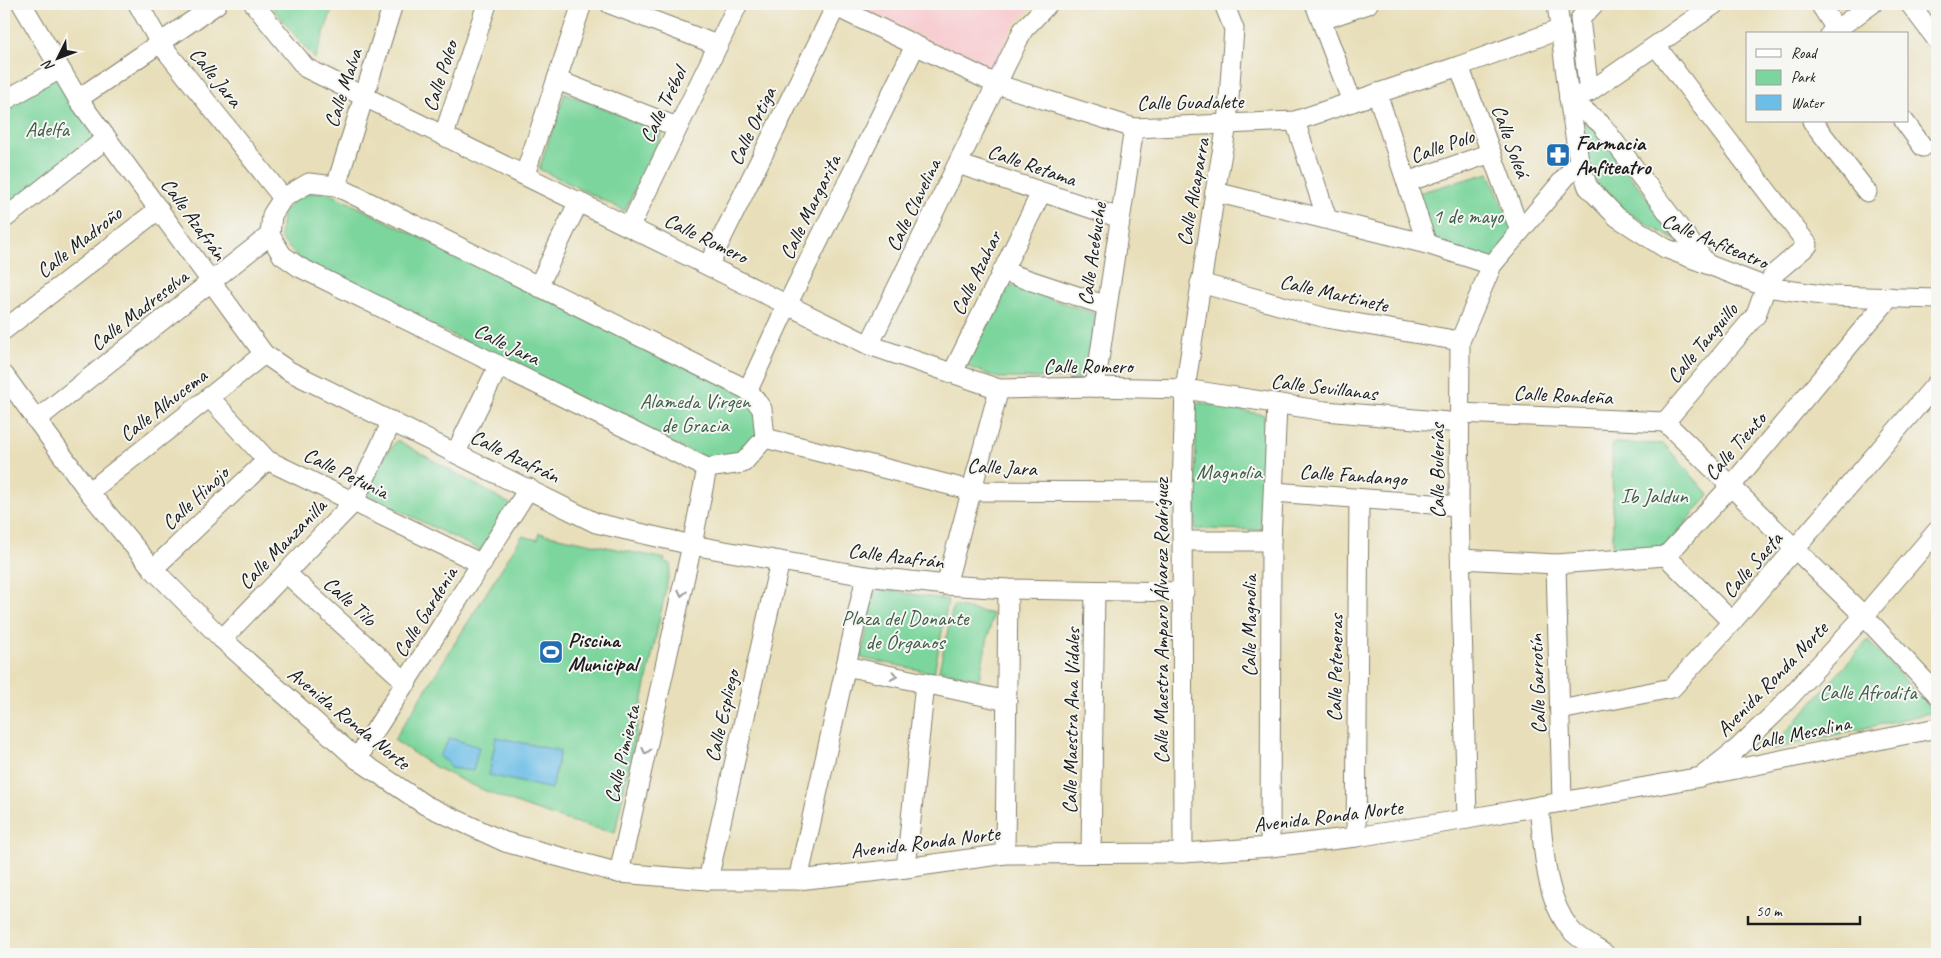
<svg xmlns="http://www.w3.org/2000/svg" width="1941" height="958" font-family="Caveat,sans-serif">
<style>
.built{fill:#f7cfd3}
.green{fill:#7cd59c;stroke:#4c785c}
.water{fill:#6cbde7;stroke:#446c82}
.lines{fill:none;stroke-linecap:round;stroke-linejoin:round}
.minor-casing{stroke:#827e6b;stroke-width:21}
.minor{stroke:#fff;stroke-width:19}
.oneway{stroke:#999}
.labels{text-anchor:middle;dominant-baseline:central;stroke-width:4;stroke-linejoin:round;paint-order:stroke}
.street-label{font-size:21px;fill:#1c1c1c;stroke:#f6f6f2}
.park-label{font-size:21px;fill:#3e5d49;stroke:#f6f6f2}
.poi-label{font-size:21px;font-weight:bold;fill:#1c1c1c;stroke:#f6f6f2;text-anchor:start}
</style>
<rect width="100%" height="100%" fill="#f6f6f2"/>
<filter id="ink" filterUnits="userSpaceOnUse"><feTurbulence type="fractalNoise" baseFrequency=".02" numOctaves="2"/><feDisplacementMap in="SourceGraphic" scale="10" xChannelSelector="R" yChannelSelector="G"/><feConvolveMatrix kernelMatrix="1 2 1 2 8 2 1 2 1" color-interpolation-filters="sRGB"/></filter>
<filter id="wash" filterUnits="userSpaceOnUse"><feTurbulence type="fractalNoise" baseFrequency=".0096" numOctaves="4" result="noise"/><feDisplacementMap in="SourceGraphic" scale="20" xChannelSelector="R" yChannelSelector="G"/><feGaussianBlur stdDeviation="1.12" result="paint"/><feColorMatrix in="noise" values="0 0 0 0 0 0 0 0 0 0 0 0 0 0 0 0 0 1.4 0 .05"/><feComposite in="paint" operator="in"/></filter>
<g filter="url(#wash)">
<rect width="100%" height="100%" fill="#e8dfba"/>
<path class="built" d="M855,4H1035L1014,25L991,71Z"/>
<g class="green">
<path d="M269,4H334L315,59Z"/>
<path d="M60,69L107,138L4,219V101Z"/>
<path d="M565,93L663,132L625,211L539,169Z"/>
<path d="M1580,111L1683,244C1652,227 1601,203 1589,168C1584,153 1582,128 1580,111Z"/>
<path d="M1489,173L1515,234L1495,261L1430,241L1418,193Z"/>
<path d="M327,192L744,395L757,412V436L740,458L708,461L301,261L280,238L283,212L301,194Z"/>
<path d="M1007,284L1096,314L1086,378H998L966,366Z"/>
<path d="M1196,402L1265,415L1261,530L1195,529Z"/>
<path d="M397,440L517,508L488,554L359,491Z"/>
<path d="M1612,443L1664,444L1709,495L1664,549L1613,553Z"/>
<path d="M539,533L665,559L664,562L671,564L615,833C557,819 503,801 449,774C430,765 412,752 394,740L522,536L538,540Z"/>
<path d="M875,588L948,600L934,673L861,658Z"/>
<path d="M953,606L993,614L979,679L939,670Z"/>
<path d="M1868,640L1934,712L1770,750Z"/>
</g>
<g class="water">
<path d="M496,737L560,751L552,789L489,775Z"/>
<path d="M450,738L479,747L473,771L450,768L449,763L439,757Z"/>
</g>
</g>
<g filter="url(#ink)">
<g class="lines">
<defs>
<g id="minor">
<path d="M22,4L78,99L264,354L289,371L596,523L692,545L780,561L866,576L946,585L1008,589L1184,592"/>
<path d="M138,4L160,43L283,198"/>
<path d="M254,4L306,68L869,345L999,389L1095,387L1185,389L1325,411L1460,423"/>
<path d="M610,4L717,45"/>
<path d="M830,4L996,84L1134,128L1295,121L1459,66L1561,29"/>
<path d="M1315,4L1352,102"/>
<path d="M1557,4L1569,98L1579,161L1588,187L1617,217L1665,248L1766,287L1829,296L1937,299"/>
<path d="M1820,4L1839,34"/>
<path d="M1910,4L1937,40"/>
<path d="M1322,20L1368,4"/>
<path d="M1830,34L1872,4"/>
<path d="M1656,46L1808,245L1775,273L1766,287L1756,315L1665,422"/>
<path d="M1459,66L1520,231"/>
<path d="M557,80L677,127"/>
<path d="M1589,92L1580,19L1594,4"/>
<path d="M1377,93L1427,244"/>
<path d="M1569,98L1601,124L1707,264"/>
<path d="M1569,98L1589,92L1715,4"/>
<path d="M78,99L217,4"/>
<path d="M4,101L60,69"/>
<path d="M1295,121L1327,219"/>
<path d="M1812,121L1867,192"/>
<path d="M1904,121L1923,147"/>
<path d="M444,135L487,4"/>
<path d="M958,164L1120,218"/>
<path d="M525,174L582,4"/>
<path d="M1407,182L1491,153"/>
<path d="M309,183L336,186L748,390L762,409L765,438L743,463L707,468L299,267L282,255L270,235L272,215L283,198Z"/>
<path d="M336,186L393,4"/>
<path d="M1215,192L1427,244L1492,265"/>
<path d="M4,219L107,138"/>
<path d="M630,226L738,4"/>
<path d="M709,264L836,6"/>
<path d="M1002,271L1107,306"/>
<path d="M1200,283L1326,318L1460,341"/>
<path d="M538,287L579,201"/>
<path d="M4,330L159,209"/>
<path d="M869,345L1023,30L1048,4"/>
<path d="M953,372L1041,193"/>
<path d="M4,375L89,492L153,569L222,639L357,759L425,805L505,842L619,873L708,880H798L906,868L1005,854L1183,853L1270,847L1356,837L1467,819L1701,777L1738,748L1775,713L1864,616L1937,531"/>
<path d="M1095,387L1134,128"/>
<path d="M748,390L788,303L915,46"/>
<path d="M209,397L267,460L482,564"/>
<path d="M1460,413L1665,422"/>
<path d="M36,420L270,235"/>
<path d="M1665,422L1864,616L1937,694"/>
<path d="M765,438L973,491L1182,492"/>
<path d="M456,452L499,365"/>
<path d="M89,492L264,354"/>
<path d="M1274,492L1459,506"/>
<path d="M1184,541H1271"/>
<path d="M1666,556L1732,622"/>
<path d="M1461,559L1556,564L1666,556L1731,486L1890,297"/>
<path d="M1556,564L1562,802"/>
<path d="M153,569L267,460"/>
<path d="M286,573L407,683"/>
<path d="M946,585L999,389"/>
<path d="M222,639L354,502L392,421"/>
<path d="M846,666L1007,701"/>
<path d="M1560,710L1672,688L1732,622L1937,383"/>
<path d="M357,759L529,488"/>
<path d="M1707,775L1937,728"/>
<path d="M1539,806C1544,846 1544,896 1570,929C1578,939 1594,947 1605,954"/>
<path d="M1467,819L1459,506L1460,341L1492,265L1579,161"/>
<path d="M1356,837L1359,499"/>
<path d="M1270,847L1271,541L1277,405"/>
<path d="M1091,852L1095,591"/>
<path d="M1183,853L1182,492L1185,389L1215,192L1227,125L1234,29L1224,4"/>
<path d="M1005,854L1008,589"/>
<path d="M906,868L925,683"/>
<path d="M619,873L692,545L707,468"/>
<path d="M708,880L780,561"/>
<path d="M798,880L866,576"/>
</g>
</defs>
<use href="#minor" class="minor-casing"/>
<use href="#minor" class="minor"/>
</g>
<defs><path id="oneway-chevron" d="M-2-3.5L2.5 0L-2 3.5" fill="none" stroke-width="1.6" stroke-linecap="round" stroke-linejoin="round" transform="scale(1.25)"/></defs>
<g class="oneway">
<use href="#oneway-chevron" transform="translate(682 593) rotate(103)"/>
<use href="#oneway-chevron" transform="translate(894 676) rotate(12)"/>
<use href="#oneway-chevron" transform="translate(646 751) rotate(103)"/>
</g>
</g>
<defs>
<symbol id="pharmacy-square" viewBox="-11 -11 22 22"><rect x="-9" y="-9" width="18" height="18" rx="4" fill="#1f6fb2" stroke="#f6f6f2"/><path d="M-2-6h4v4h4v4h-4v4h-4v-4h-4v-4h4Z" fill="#fff"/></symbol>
<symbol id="stadium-square" viewBox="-11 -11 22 22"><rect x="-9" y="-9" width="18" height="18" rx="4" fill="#1f6fb2" stroke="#f6f6f2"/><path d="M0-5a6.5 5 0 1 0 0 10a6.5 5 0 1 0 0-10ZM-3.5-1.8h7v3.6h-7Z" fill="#fff"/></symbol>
</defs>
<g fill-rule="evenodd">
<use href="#pharmacy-square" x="1544" y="141" width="28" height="28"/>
<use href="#stadium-square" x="537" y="638" width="28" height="28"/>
</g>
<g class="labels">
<g class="street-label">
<text transform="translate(440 76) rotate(-72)">Calle Poleo</text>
<text transform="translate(216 77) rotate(51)">Calle Jara</text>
<text transform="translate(343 88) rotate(-72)">Calle Malva</text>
<text transform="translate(1190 102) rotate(-1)">Calle Guadalete</text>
<text transform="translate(663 105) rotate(-64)">Calle Trébol</text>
<text transform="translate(752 126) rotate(-64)">Calle Ortiga</text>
<text transform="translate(1511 141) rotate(70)">Calle Soleá</text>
<text transform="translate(1442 146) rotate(-19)">Calle Polo</text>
<text transform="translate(1032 165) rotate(19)">Calle Retama</text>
<text transform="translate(1193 192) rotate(-80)">Calle Alcaparra</text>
<text transform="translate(913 205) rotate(-64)">Calle Clavelina</text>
<text transform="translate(810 207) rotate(-64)">Calle Margarita</text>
<text transform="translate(194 219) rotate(54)">Calle Azafrán</text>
<text transform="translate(706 238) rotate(26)">Calle Romero</text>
<text transform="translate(1715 241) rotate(23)">Calle Anfiteatro</text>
<text transform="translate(79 242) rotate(-38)">Calle Madroño</text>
<text transform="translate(1092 254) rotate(-82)">Calle Acebuche</text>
<text transform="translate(976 273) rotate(-64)">Calle Azahar</text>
<text transform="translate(1334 293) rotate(13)">Calle Martinete</text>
<text transform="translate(139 310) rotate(-38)">Calle Madreselva</text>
<text transform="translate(1702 343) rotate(-50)">Calle Tanguillo</text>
<text transform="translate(507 344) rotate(26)">Calle Jara</text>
<text x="1088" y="366">Calle Romero</text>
<text transform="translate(1324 387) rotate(7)">Calle Sevillanas</text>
<text transform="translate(1563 395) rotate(3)">Calle Rondeña</text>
<text transform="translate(163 405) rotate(-38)">Calle Alhucema</text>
<text transform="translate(1735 446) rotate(-49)">Calle Tiento</text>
<text transform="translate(515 456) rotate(26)">Calle Azafrán</text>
<text transform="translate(1002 467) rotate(3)">Calle Jara</text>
<text transform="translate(1437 471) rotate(-90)">Calle Bulerías</text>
<text transform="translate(346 473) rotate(26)">Calle Petunia</text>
<text transform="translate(1353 475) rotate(4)">Calle Fandango</text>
<text transform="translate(195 498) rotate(-43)">Calle Hinojo</text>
<text transform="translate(282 544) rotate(-46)">Calle Manzanilla</text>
<text transform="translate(896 556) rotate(7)">Calle Azafrán</text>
<text transform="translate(1752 565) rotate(-49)">Calle Saeta</text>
<text transform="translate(350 601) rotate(42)">Calle Tilo</text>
<text transform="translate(425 612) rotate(-58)">Calle Gardenia</text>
<text transform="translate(1161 621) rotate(-90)">Calle Maestra Amparo Álvarez Rodríguez</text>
<text transform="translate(1249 626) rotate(-90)">Calle Magnolia</text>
<text transform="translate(1335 668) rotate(-89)">Calle Peteneras</text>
<text transform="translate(1772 679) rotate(-46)">Avenida Ronda Norte</text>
<text transform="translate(1537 684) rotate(-92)">Calle Garrotín</text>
<text transform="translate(722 716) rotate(-77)">Calle Espliego</text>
<text transform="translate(349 718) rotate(39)">Avenida Ronda Norte</text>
<text transform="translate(1071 721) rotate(-89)">Calle Maestra Ana Vidales</text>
<text transform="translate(1800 733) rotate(-12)">Calle Mesalina</text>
<text transform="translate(622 754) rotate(-77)">Calle Pimienta</text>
<text transform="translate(1328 816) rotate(-7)">Avenida Ronda Norte</text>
<text transform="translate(925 842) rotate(-7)">Avenida Ronda Norte</text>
</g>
<g class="park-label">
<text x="47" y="129">Adelfa</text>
<text x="1468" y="216">1 de mayo</text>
<text x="695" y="401">Alameda Virgen<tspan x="695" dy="24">de Gracia</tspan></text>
<text x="1229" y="472">Magnolia</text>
<text x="1654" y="496">Ib Jaldun</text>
<text x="905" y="618">Plaza del Donante<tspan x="905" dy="24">de Órganos</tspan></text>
<text x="1868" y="692">Calle Afrodita</text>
</g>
<g class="poi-label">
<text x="1576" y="143">Farmacia<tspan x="1576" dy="24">Anfiteatro</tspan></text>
<text x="568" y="640">Piscina<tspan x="568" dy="24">Municipal</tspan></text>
</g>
</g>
<rect width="1941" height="958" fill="none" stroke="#f6f6f2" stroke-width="20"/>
<rect x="1746" y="32" width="162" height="90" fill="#f6f6f2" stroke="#9f9f9c"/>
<rect x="1756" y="49" width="25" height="8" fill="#ffffff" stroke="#9f9f9c"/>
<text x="1791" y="58" font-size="15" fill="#1c1c1c">Road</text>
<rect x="1756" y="70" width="25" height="15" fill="#7cd59c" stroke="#9f9f9c"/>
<text x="1791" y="82" font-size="15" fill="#1c1c1c">Park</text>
<rect x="1756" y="95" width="25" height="15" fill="#6cbde7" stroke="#9f9f9c"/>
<text x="1791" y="108" font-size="15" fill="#1c1c1c">Water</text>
<g transform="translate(58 58) rotate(228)" stroke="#f6f6f2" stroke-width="4" paint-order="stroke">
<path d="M0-4L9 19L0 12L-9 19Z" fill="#1c1c1c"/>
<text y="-8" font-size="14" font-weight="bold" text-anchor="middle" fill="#1c1c1c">N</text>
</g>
<path d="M1748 916v8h112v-8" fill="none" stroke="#1c1c1c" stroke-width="2.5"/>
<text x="1756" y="916" font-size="15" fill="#1c1c1c" stroke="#f6f6f2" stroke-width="4" paint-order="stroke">50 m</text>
</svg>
